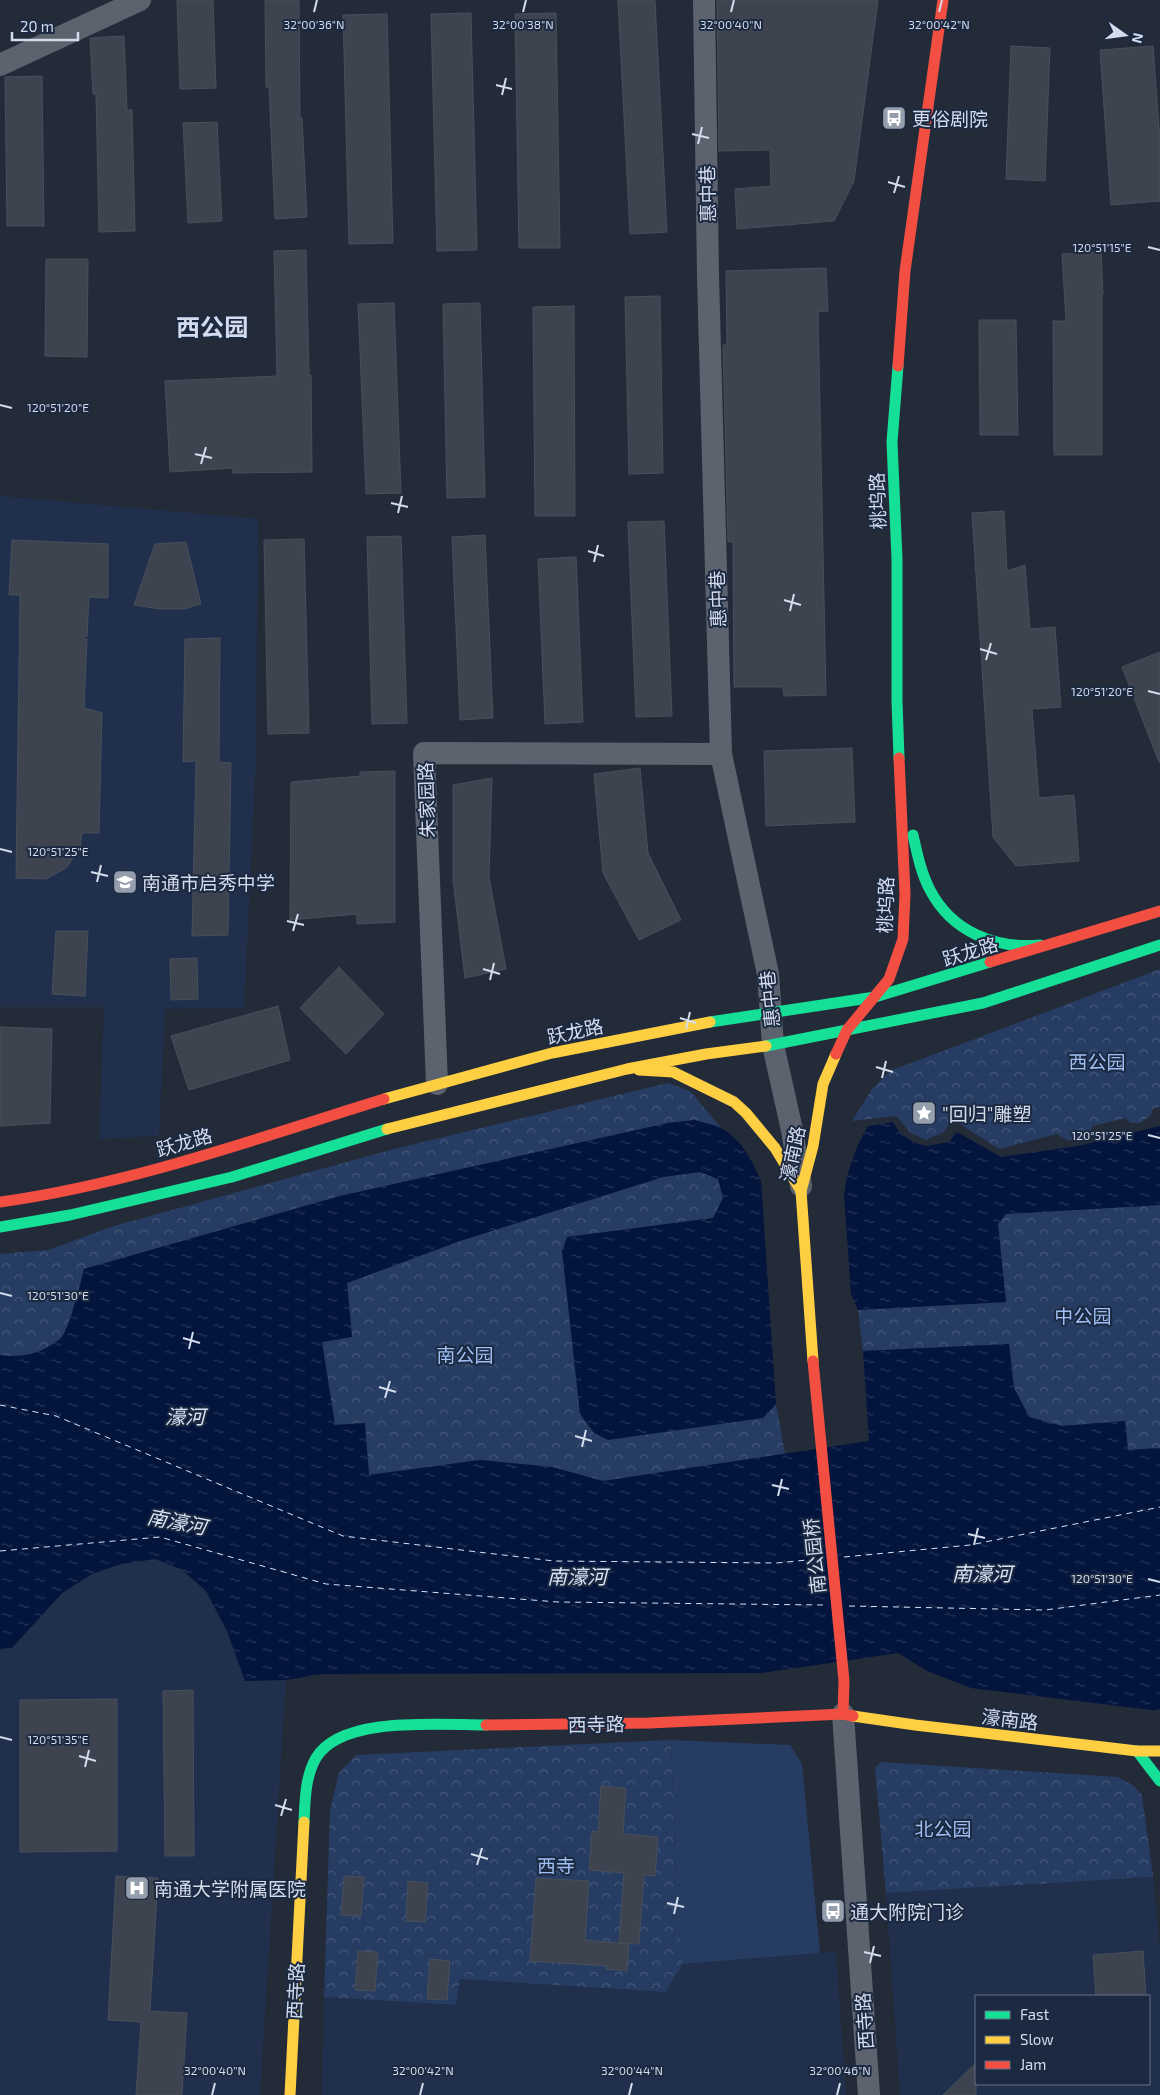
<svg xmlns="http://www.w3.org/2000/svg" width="1160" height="2095" font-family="'Exo 2','Noto Sans SC',sans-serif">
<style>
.built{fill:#202f4b;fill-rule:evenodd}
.grass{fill:#263c63}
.forest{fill:url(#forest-crowns)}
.water{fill:url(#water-ripples)}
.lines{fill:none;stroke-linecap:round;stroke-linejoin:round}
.ferry{stroke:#d9e4f6;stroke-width:1;stroke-dasharray:6 5;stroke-linecap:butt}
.building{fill:#3d444f;stroke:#484f5b}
.street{stroke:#5d636e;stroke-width:22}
.fast{stroke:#16e098;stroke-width:11}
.slow{stroke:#ffcf43;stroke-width:11}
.jam{stroke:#f24e42;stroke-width:11}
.ticks{fill:none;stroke:#d3dcec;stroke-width:2}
.labels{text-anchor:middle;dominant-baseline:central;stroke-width:4;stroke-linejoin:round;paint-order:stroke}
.poi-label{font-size:19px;fill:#d3dcec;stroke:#1b2941;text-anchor:start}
.street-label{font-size:19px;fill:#d3dcec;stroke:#1b2941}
.park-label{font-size:19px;fill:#9fbff4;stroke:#1b2941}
.water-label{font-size:20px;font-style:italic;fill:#d9e4f6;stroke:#1b2941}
.district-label{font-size:24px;font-weight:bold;fill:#d3dcec;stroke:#1b2941}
.ticks-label{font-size:12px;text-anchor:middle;fill:#d3dcec;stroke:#1b2941;stroke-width:4;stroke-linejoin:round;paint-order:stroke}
</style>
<defs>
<pattern id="forest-crowns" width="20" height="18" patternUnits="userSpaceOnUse" patternTransform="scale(1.25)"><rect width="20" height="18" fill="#263c63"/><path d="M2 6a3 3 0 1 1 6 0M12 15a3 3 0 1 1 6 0" fill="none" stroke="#45587a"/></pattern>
<pattern id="water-ripples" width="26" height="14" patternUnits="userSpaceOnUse" patternTransform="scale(1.25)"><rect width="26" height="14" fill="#03143d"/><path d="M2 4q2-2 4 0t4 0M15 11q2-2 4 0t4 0" fill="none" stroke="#273659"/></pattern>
</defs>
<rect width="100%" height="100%" fill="#232b39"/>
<g class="built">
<path d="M0,496L258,519L256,757L244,1008L165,1009L159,1136L99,1139L104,1007H0Z"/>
<path d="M155,1559L181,1569L206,1591L227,1631L245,1681L286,1680L260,2095H0V1649L12,1648L62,1593L92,1574L121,1564Z"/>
<path d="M1153,1877L1160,1951V2095H900L886,1893ZM976,1996H1149V2084H976Z"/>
<path d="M836,1952L846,2095H322L324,1997L456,2005L459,1979L665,1992L683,1964Z"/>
</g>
<path class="grass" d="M671,1740L790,1745L802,1764L820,1953L683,1964L677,1914Z"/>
<g class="forest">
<path d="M1160,969V1107L1153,1108L1151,1115L1140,1123H1131L1125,1118L1093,1126C1086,1141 1071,1145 1057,1134L999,1149L952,1119L944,1132L926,1140L911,1133L896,1116L852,1121L872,1089L890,1071Z"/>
<path d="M668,1083L690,1091L722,1129L695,1120L668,1123L340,1196L84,1269C81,1281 69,1330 61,1338C46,1352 20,1359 0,1355V1254L48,1250L114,1226L394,1149Z"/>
<path d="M700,1172L718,1179L724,1198L713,1218L567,1237L763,1418L776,1404L785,1454L603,1481L552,1467L480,1460L369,1475L364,1423L335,1425L322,1342L352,1337L347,1283L460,1241L663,1177Z"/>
<path d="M1160,1205V1448L1128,1450L1125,1421L1062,1426L1029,1417L1014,1388L1009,1344L863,1351L858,1310L1006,1302L998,1224L1006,1214Z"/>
<path d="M671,1740L677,1914L683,1964L665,1992L460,1979L456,2005L324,1997L330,1810L339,1773L356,1755Z"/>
<path d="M881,1762L1118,1777L1134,1786L1142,1795L1153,1877L886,1893L875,1768Z"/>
</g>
<g class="water">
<path d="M695,1120C703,1123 713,1124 721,1128C741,1138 753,1162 761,1181L776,1404L763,1418L608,1440L594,1433L580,1414L562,1251L567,1237L713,1218L723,1198L718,1179L700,1172L663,1177L460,1241L347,1283L352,1337L322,1342L335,1425L365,1423L369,1475L480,1460L552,1467L603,1481L869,1441L863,1351L1009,1344L1014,1388L1029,1417L1062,1426L1125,1421L1128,1450L1160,1448V1711L971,1688L927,1671L898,1653L762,1673L322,1674L286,1680L245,1681L227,1631L206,1591L181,1569L155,1559L121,1564L92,1574L62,1593L12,1648L0,1649V1355C20,1359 46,1352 61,1338C69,1330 81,1282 84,1269L340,1196L668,1123Z"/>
<path d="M893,1122L900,1133L913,1142L927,1146L949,1142L957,1132L1001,1157L1078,1146L1160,1126V1205L1006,1214L998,1224L1006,1302L858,1310L851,1294L844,1195C847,1170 855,1148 868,1126Z"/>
</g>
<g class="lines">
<g class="ferry">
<path d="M0,1405L56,1416L343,1536L554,1561L777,1563L817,1559"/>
<path d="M0,1551L160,1537L326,1584L558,1602L823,1605"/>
<path d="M844,1557L970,1545L1160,1507"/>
<path d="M849,1606L1045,1610L1160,1595"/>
</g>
</g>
<g class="building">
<path d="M177,0H213L216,88L180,89Z"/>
<path d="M265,0H299L300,118H302L307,217L275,219L269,87H266Z"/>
<path d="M618,0H655L667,232L630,234Z"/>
<path d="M717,0H878L854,181L834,221L737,229L735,189L771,186L770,150L719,151Z"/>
<path d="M471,13L477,250L437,251L431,14Z"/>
<path d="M556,13L560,248H519L515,14Z"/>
<path d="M387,14L393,243L349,244L343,15Z"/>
<path d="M124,36L127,110H132L135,231L99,232L96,94H93L90,38Z"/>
<path d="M1011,46L1050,48L1045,181L1006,179Z"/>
<path d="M1153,46L1160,141V201L1111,205L1100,50Z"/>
<path d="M42,76L44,226H7L5,77Z"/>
<path d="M217,122L222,221L188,223L183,123Z"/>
<path d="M306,250L309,375H311L312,472L233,473V468L170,472L165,381L277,376L274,251Z"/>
<path d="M1101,252L1103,294H1102V455H1054L1053,321H1066L1062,254Z"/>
<path d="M46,259H88L87,357L45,356Z"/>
<path d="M826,268L828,311L818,312L826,695L784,696L783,687H734L733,542H728L723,345H727L726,271Z"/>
<path d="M660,296L663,473L629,474L625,297Z"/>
<path d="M394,303L401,493L366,494L358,304Z"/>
<path d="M480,303L485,497L447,498L443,304Z"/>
<path d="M574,306L575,516H535L533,307Z"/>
<path d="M979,320H1016L1018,435H980Z"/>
<path d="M1004,511L1007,571L1025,565L1030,629L1055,627L1061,707L1032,709L1039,798L1074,795L1079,861L1016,866L993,837L972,513Z"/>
<path d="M664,521L672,716L636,717L628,522Z"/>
<path d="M485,535L493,718L460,720L452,537Z"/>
<path d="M401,536L407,723L372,724L367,537Z"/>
<path d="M304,539L309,733L268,734L264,540Z"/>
<path d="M12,540L108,544V598L89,597L87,636L83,637L84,639H87L84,708L102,713L99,833H82L80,848L66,868L46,879L16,878L20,595H9Z"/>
<path d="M186,542L201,604L184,609H160L134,605L155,544Z"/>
<path d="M576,557L583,722L545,724L538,559Z"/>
<path d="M220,638L219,762L231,763L228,935L192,936L196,761L183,762L185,639Z"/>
<path d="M1160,652V762H1159L1122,667Z"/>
<path d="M852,748L855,822L766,826L764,751Z"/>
<path d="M640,768L648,853L681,920L639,940L603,873L594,774Z"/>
<path d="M395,771V922L357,924V914L290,920L291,782L360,776V772Z"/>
<path d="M492,778L489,877L506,969L465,978L453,880V785Z"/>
<path d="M56,931H88L85,996L52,994Z"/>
<path d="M197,958L198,999L171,1000L170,959Z"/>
<path d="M339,967L384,1014L346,1054L300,1008Z"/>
<path d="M278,1006L290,1060L189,1090L171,1036Z"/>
<path d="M0,1027L52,1029L50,1123L0,1126Z"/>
<path d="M193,1690L194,1856H165L163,1691Z"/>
<path d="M117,1699V1851L20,1852V1700Z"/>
<path d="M601,1786L626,1788L623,1834L658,1837L655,1876L644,1875L639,1944L619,1943L624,1873L589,1870L592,1831L598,1832Z"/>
<path d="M116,1876L158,1878L150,2011L187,2013L182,2095H136L141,2022L108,2020Z"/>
<path d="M344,1876L364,1877L361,1916L341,1915Z"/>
<path d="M536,1878L589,1881L585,1940L629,1944L627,1971L606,1969L607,1966L530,1961Z"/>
<path d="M408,1881L428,1883L425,1922L406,1921Z"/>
<path d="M358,1951L378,1952L375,1991L355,1990Z"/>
<path d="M1143,1951L1146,1996H1096L1093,1955Z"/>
<path d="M430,1959L450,1961L447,2000L427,1999Z"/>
<path d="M976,2063V2095H943Z"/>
</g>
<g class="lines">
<g class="street">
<path d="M704,0L708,276L721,754L768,974L773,1045L792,1130L801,1186"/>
<path d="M0,65L140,0"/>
<path d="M437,1084L424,753L721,754"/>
<path d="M843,1714L869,2095"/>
</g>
<g class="fast">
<path d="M898,366L892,442L897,559V701L899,758"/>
<path d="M913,835C917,853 921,873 930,890C952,932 995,949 1040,945"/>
<path d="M710,1022L875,997L990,962"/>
<path d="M766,1046L983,1003L1160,945"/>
<path d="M0,1227L70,1215L232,1177L387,1129"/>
<path d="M1137,1751L1160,1781"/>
<path d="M304,1822C305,1801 305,1777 316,1758C341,1715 442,1725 486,1725"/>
</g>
<g class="slow">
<path d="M639,1070L673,1072L734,1102L746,1113L775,1148L801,1191"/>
<path d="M384,1099L552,1053L710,1022"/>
<path d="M387,1129L627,1069L706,1054L766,1046"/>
<path d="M813,1361L801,1191L813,1146L823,1084L836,1054"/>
<path d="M853,1716L915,1725L1137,1751H1160"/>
<path d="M290,2095L304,1822"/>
</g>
<g class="jam">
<path d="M898,366L905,271L943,0"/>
<path d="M990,962L1160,911"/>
<path d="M836,1054L847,1030L889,979L903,939L905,894L899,758"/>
<path d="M0,1202C131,1184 258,1138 384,1099"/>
<path d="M813,1361L844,1681L843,1714"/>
<path d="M486,1725L649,1723L843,1714L853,1716"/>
</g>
</g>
<path class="ticks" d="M314,12L317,0M523,12L526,0M731,12L734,0M939,12L942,0M496,85L512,89M502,95L506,78M692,134L709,138M698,144L702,127M888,182L905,187M894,193L899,176M1148,247L1160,250M0,405L12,408M195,454L212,458M201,464L206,447M391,503L408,507M398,513L402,496M588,551L604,556M594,562L598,545M784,600L801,605M790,611L794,594M980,649L997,654M986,660L991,643M1148,691L1160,694M0,849L12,852M91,872L108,876M97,882L101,865M287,921L304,925M293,931L298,914M483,969L500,974M490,980L494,963M680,1018L696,1023M686,1029L690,1012M876,1067L893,1072M882,1078L886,1061M1148,1135L1160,1138M0,1293L12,1296M183,1338L200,1343M189,1349L193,1332M379,1387L396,1392M385,1398L390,1381M575,1436L592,1441M582,1447L586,1430M772,1485L789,1489M778,1496L782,1479M968,1534L985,1538M974,1545L978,1528M1148,1579L1160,1582M0,1737L12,1740M79,1756L96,1761M85,1767L89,1750M275,1805L292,1810M281,1816L286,1799M471,1854L488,1859M477,1865L482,1848M667,1903L684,1907M674,1914L678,1897M864,1952L881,1956M870,1963L874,1946M212,2095L215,2083M420,2095L423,2083M629,2095L632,2083M837,2095L840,2083"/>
<defs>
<symbol id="bus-square" viewBox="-11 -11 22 22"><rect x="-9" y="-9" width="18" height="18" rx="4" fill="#959ead" stroke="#1b2941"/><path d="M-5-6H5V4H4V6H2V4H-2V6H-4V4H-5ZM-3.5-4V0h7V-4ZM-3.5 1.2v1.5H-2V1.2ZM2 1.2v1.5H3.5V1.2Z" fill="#fff"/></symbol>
<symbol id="school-square" viewBox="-11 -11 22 22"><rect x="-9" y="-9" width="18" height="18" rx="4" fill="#959ead" stroke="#1b2941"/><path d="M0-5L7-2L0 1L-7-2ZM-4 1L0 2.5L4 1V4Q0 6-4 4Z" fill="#fff"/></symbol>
<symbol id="sight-square" viewBox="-11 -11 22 22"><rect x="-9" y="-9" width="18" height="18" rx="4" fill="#959ead" stroke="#1b2941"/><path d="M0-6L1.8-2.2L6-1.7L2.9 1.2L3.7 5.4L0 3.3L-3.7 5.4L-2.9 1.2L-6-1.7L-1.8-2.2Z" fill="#fff"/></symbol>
<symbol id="hospital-square" viewBox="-11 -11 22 22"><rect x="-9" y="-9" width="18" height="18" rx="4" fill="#959ead" stroke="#1b2941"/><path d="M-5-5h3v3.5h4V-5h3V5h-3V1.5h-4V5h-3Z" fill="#fff"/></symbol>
</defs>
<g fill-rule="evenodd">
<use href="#bus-square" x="880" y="104" width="28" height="28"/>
<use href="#school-square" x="111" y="868" width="28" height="28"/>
<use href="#sight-square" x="910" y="1099" width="28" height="28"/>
<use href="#hospital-square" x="123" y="1874" width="28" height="28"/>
<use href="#bus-square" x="819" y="1897" width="28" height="28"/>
</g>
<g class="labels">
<g class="poi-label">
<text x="912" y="118">更俗剧院</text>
<text x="142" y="882">南通市启秀中学</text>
<text x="942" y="1113">"回归"雕塑</text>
<text x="154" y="1888">南通大学附属医院</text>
<text x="850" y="1911">通大附院门诊</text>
</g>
<g class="street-label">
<text transform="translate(707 194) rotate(-91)">惠中巷</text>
<text transform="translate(877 501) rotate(-92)">桃坞路</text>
<text transform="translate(717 599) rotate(-92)">惠中巷</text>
<text transform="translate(426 800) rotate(-92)">朱家园路</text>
<text transform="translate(885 905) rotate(-88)">桃坞路</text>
<text transform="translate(970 951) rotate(-17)">跃龙路</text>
<text transform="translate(769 999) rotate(-96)">惠中巷</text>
<text transform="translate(575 1031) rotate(-12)">跃龙路</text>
<text transform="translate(184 1142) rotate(-16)">跃龙路</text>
<text transform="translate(792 1154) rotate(-78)">濠南路</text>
<text transform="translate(814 1556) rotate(-96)">南公园桥</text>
<text transform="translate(1010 1719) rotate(7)">濠南路</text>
<text transform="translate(596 1724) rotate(-1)">西寺路</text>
<text transform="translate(295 1991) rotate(-87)">西寺路</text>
<text transform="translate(864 2021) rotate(-94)">西寺路</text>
</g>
<g class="park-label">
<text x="1097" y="1061">西公园</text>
<text x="1083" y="1315">中公园</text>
<text x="465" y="1354">南公园</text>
<text x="943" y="1828">北公园</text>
<text x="556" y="1865">西寺</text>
</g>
<g class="water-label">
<text x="185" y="1416">濠河</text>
<text transform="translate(177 1521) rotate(11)">南濠河</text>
<text x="982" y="1573">南濠河</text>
<text x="577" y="1576">南濠河</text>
</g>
<g class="district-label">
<text x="212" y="326">西公园</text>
</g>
</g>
<g class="ticks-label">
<text x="314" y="29">32°00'36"N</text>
<text x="523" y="29">32°00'38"N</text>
<text x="731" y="29">32°00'40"N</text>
<text x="939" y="29">32°00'42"N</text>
<text x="1102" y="252">120°51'15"E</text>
<text x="58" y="412">120°51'20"E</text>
<text x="1102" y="696">120°51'20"E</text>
<text x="58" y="856">120°51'25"E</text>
<text x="1102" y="1140">120°51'25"E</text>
<text x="58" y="1300">120°51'30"E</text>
<text x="1102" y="1583">120°51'30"E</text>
<text x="58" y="1744">120°51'35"E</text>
<text x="215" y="2075">32°00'40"N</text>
<text x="423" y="2075">32°00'42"N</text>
<text x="632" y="2075">32°00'44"N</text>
<text x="840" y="2075">32°00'46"N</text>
</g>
<rect x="975" y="1995" width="175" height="90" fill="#1b2941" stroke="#657185"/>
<rect x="985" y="2011" width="25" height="8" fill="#16e098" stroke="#657185"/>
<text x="1020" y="2020" font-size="15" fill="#d3dcec">Fast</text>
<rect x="985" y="2036" width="25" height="8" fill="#ffcf43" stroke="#657185"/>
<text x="1020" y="2045" font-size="15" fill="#d3dcec">Slow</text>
<rect x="985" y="2061" width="25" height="8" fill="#f24e42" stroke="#657185"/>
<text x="1020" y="2070" font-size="15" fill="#d3dcec">Jam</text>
<g transform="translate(1125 35) rotate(104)" stroke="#1b2941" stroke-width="4" paint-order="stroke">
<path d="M0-4L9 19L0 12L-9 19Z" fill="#d3dcec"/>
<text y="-8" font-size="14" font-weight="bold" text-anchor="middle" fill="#d3dcec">N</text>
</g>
<path d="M12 32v8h66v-8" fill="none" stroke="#d3dcec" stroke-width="2.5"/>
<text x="20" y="32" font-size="15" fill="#d3dcec" stroke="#1b2941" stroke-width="4" paint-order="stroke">20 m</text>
</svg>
